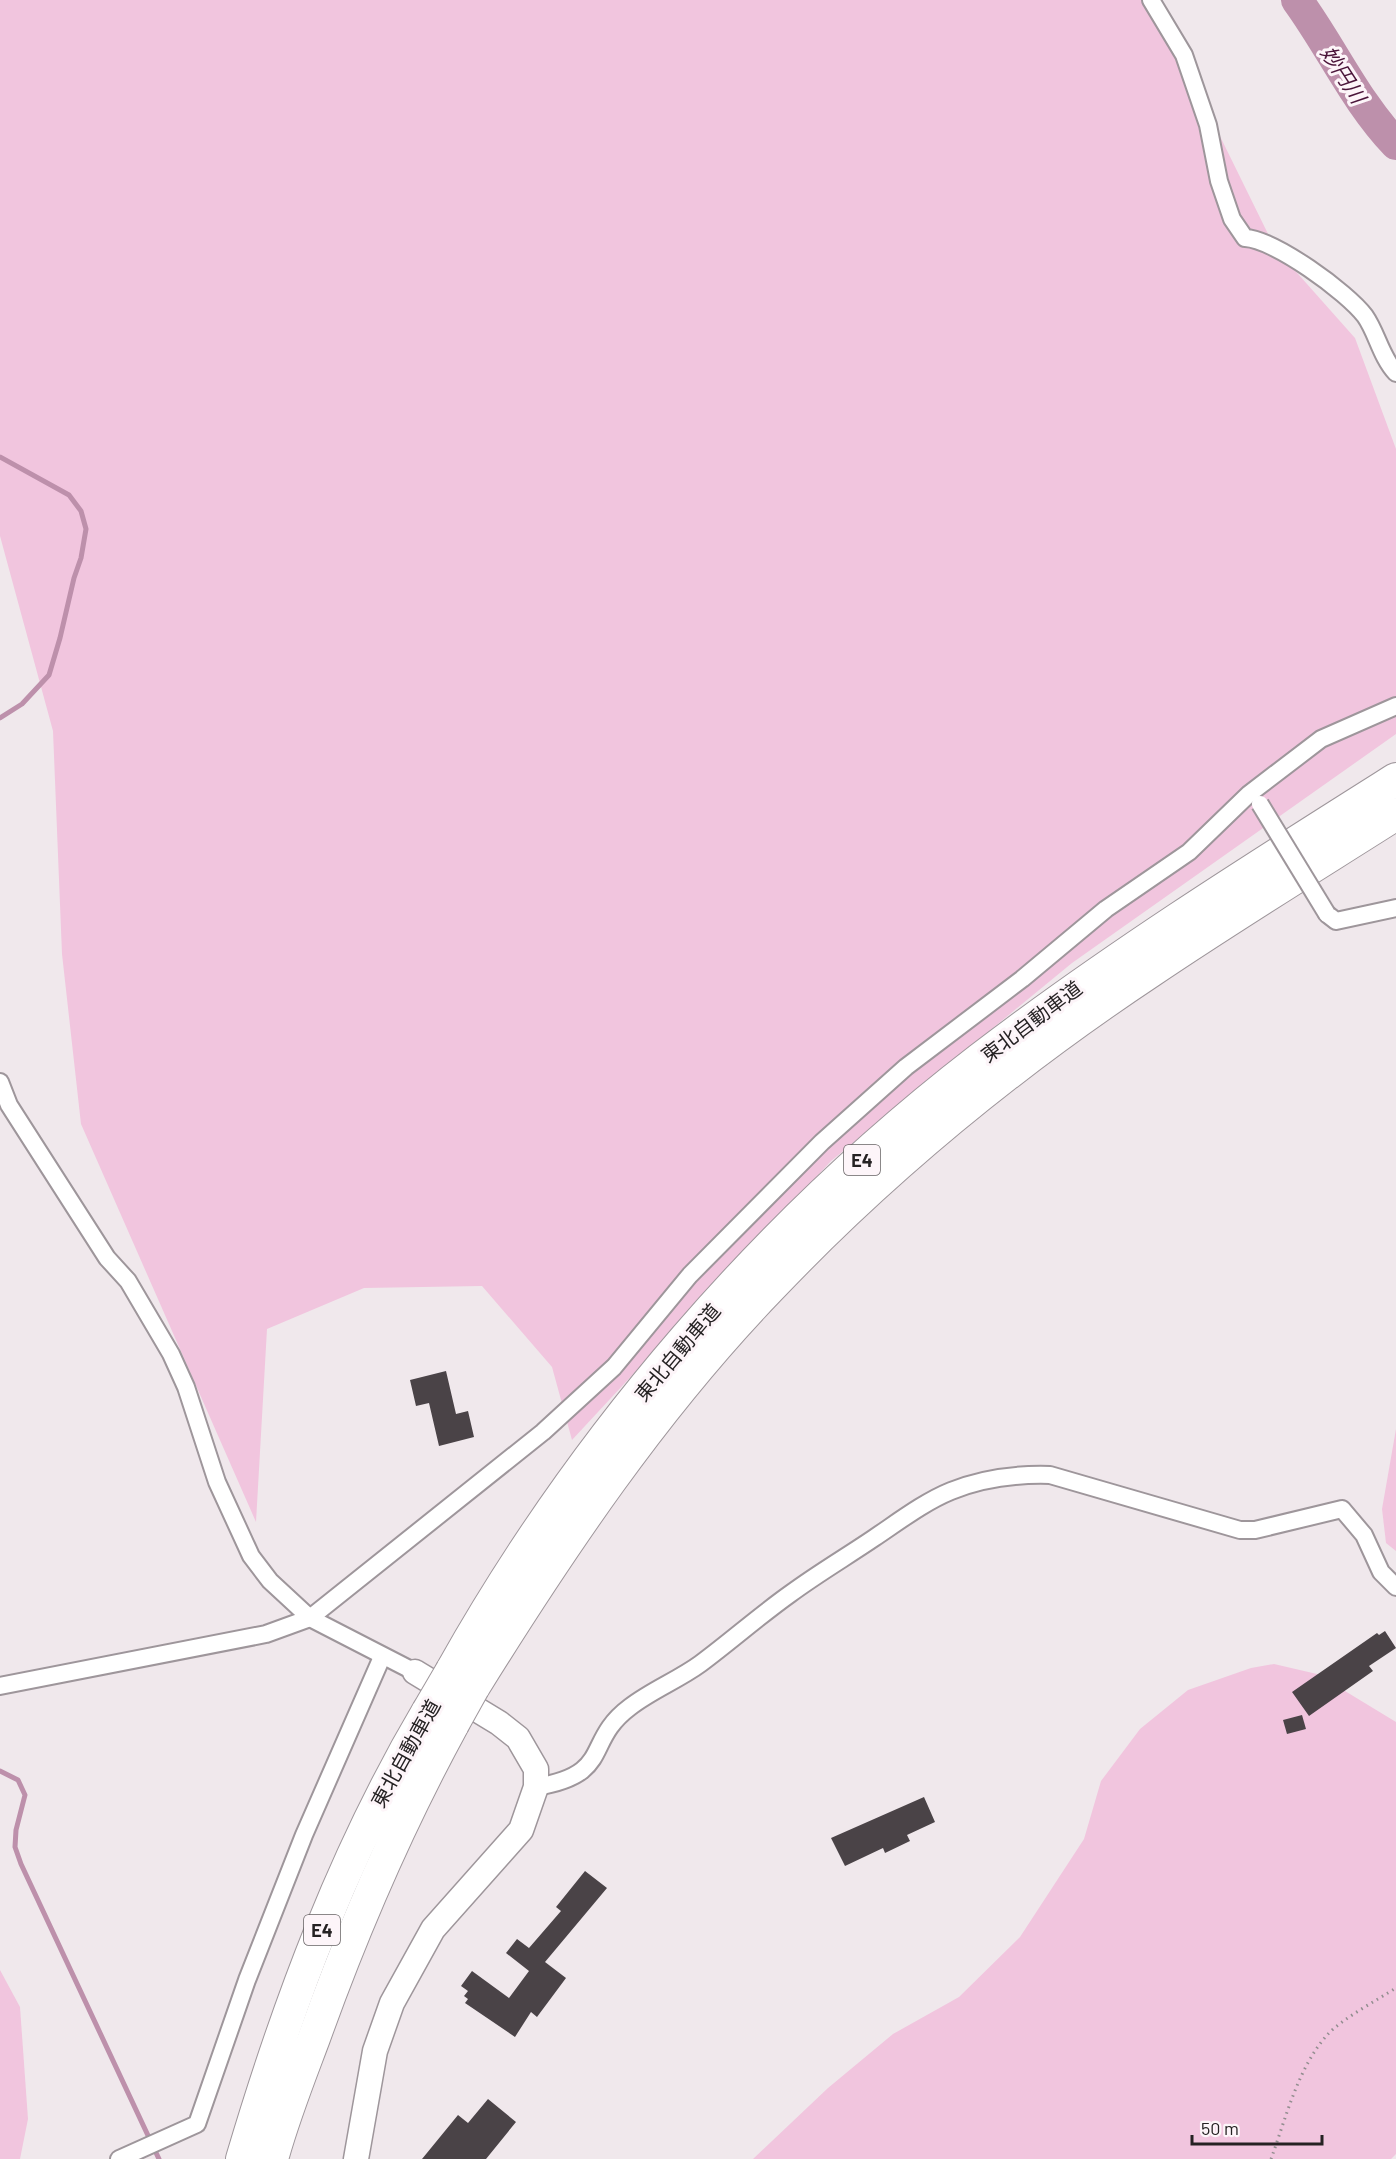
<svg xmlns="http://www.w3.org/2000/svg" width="1396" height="2159" font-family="Barlow,'Noto Sans JP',sans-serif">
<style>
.green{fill:#f1c5de}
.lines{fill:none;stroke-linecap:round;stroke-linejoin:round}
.stream{stroke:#bd90ab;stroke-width:5}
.river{stroke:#bd90ab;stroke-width:32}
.building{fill:#4a4347}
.street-casing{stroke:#9e969b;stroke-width:20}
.secondary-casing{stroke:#9e969b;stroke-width:27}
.highway-casing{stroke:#9e969b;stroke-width:34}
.path{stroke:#928d8f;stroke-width:3;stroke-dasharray:1.5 4.5;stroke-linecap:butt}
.street{stroke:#fff;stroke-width:16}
.secondary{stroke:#fff;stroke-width:24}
.highway{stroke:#fff;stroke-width:32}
.street-bridge-casing{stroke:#9e969b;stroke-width:20;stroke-linecap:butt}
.highway-bridge-casing{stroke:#9e969b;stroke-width:34;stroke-linecap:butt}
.street-bridge{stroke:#fff;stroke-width:16}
.highway-bridge{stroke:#fff;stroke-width:32}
.labels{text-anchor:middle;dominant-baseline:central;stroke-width:6;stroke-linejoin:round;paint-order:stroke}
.shield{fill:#fdf5f9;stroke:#666163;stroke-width:1.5}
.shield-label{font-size:18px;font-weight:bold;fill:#252223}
.street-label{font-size:20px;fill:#252223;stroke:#fdf5f9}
.water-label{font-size:21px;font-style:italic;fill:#4a1439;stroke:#fdf5f9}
</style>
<rect width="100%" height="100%" fill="#f0e8ec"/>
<g class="green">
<path d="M0,0H1153L1275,248L1355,338L1396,449V734L1072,963L831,1161L572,1440L552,1367L482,1286L364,1288L267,1329L256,1522L81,1124L62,954L53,731L0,536Z"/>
<path d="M1396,1429V1551L1386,1543L1382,1509Z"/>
<path d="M1274,1664L1317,1674L1396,1722V2154L1391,2159H753L828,2088L893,2034L959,1997L1020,1937L1084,1839L1101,1781L1140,1729L1188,1690L1251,1668Z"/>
<path d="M0,1970L20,2007L28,2119L20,2159H0Z"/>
</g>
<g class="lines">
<g class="stream">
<path d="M0,457L69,495L81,511L86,529L81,558L74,578L60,638L49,675L22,704L0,718"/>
<path d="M0,1771L18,1780L25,1795L16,1830L15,1847L21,1864L159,2159"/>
</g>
<path class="river" d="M1297,0C1332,48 1355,101 1396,144"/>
</g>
<g class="building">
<path d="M446,1371L456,1414L468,1411L474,1437L439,1446L429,1403L416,1406L410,1380Z"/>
<path d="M1385,1631L1396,1648L1369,1666L1373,1671L1309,1716L1292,1692L1377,1633L1379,1635Z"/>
<path d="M1302,1715L1306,1729L1287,1734L1283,1720Z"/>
<path d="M924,1797L935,1822L907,1835L910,1841L885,1853L883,1848L845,1866L831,1838Z"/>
<path d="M585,1871L607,1888L545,1962L566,1978L537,2017L531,2012L515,2037L465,2003L468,1999L464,1996L468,1991L461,1986L472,1971L509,1998L529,1971L506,1953L517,1939L529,1948L561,1911L556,1907Z"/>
<path d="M488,2099L516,2122L486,2159H422L458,2115L468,2123Z"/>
</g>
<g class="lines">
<defs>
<g id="street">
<path d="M1151,0L1184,55L1208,125L1219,181L1232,219L1245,238C1274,239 1347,292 1365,316C1377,333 1381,357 1396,373"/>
<path d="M1327,914L1336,921L1396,908"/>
<path d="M0,1082L9,1105L107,1258L128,1281L171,1354L186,1387L217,1482L251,1556L270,1581L310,1618L415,1672"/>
<path d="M0,1686L266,1634L310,1618L543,1432L614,1367L690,1275L822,1142L906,1067L1022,979L1106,909L1189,852L1249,794L1321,739L1396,706"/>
<path d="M536,1787C614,1774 583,1742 630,1707C652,1690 678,1680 700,1664C731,1641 759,1616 790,1594C817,1574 846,1557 874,1538C898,1522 924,1502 951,1491C983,1478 1016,1474 1050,1475L1240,1530H1255L1342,1509L1364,1535L1381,1572L1396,1587"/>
<path d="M119,2159L197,2124L247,1980L304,1835L382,1657"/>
</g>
<path id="secondary" d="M356,2159L375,2051L392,2003L433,1929L521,1830L536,1787V1769L518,1738L499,1723L415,1672"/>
<g id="highway">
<path d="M452,1670C584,1435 767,1223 980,1059C1113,957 1255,868 1396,779"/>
<path d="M473,1688C560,1548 654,1408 769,1289C882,1170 1014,1062 1151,971C1231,917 1314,866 1396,814"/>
<path d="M242,2159C288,2004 345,1851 428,1711"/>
<path d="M272,2159C283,2118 299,2078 314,2038C353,1929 398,1825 453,1724"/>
</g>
</defs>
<use href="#street" class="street-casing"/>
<use href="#secondary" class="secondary-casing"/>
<use href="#highway" class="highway-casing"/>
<path class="path" d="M1271,2159C1286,2118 1298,2067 1328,2034C1342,2019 1377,2000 1396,1988"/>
<use href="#street" class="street"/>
<use href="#secondary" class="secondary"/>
<use href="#highway" class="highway"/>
<defs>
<path id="street-bridge" d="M1260,804L1327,914"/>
<g id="highway-bridge">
<path d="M428,1711L452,1670"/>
<path d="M453,1724L473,1688"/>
</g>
</defs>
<use href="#street-bridge" class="street-bridge-casing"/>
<use href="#highway-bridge" class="highway-bridge-casing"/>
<use href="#street-bridge" class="street-bridge"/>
<use href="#highway-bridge" class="highway-bridge"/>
</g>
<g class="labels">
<g class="shield">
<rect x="844" y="1145" width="36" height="30" rx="4.5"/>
<rect x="304" y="1915" width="36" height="30" rx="4.5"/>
</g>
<g class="shield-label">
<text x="862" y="1160">E4</text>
<text x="322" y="1930">E4</text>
</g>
<g class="street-label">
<text transform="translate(1031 1021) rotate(-37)">東北自動車道</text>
<text transform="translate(677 1352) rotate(-50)">東北自動車道</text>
<text transform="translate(405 1753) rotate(-61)">東北自動車道</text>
</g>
<g class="water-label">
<text transform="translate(1344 74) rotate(57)">妙円川</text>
</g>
</g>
<path d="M1192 2135v9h130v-9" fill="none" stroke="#252223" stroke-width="3"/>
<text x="1201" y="2135" font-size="18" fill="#252223" stroke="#fdf5f9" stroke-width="4.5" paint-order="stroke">50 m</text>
</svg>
